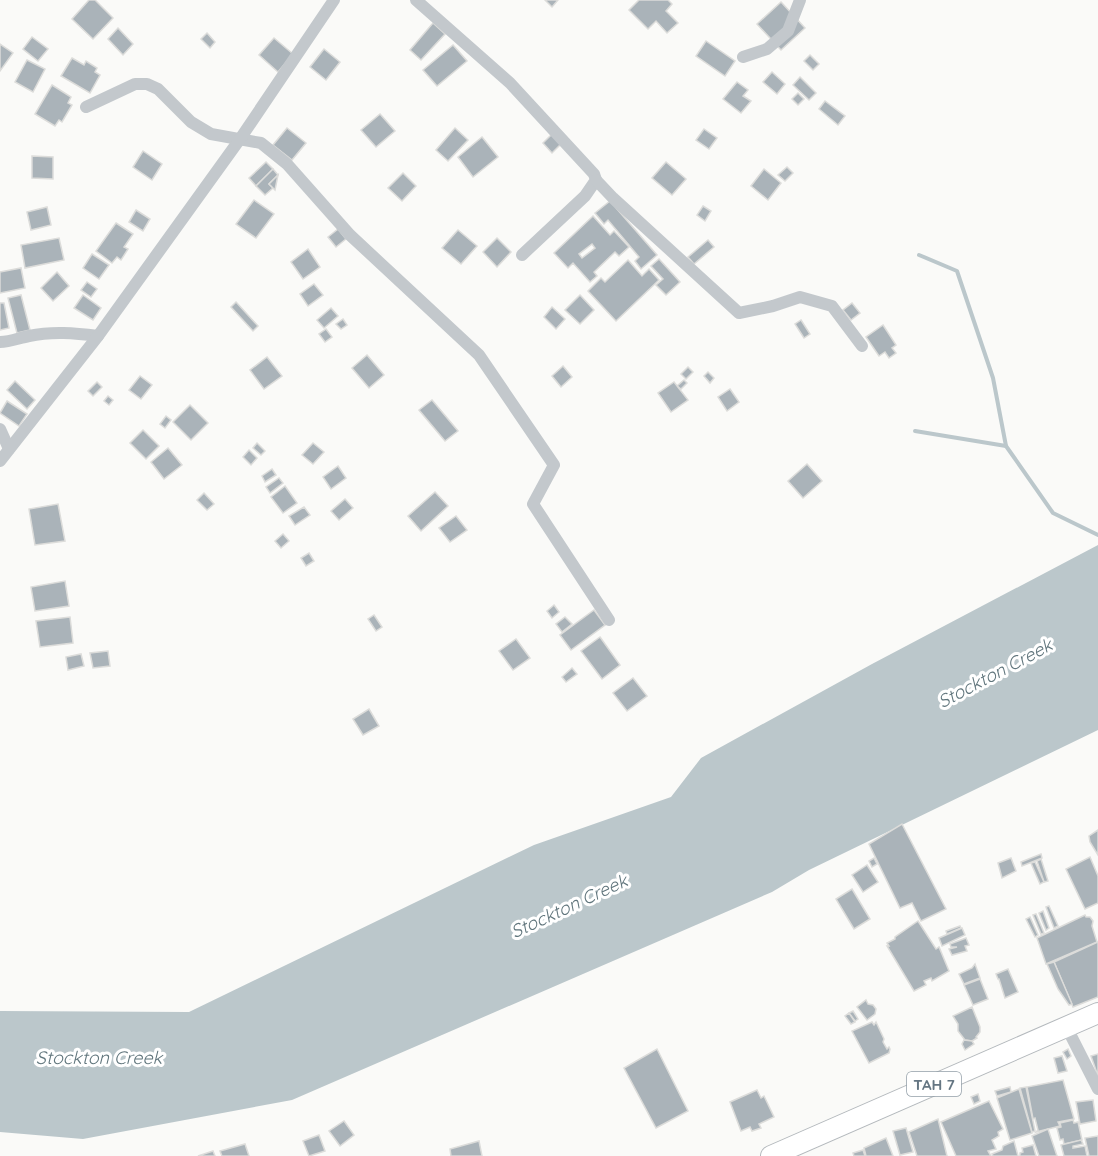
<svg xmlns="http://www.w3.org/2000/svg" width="1098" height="1156" font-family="Quicksand,sans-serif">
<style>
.water{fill:#bbc7cb}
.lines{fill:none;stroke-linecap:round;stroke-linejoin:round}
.stream{stroke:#bbc7cb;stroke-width:4}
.building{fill:#aab3b9;stroke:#dcdcda;stroke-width:1.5;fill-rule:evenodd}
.trunk-casing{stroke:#b4b9bd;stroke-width:22}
.minor{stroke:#c3c8cc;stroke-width:12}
.trunk{stroke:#fff;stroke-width:20}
.labels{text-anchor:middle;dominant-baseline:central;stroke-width:6;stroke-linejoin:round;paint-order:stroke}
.shield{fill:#fff;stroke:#939fa8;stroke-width:1.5}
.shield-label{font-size:15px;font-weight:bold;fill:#657683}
.water-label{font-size:18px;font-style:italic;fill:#60757c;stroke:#fff}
</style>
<rect width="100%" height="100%" fill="#fafaf8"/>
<path class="water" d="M1098,545V730L809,870L772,892L292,1100L83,1139L0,1132V1011L189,1012L534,845L671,797L701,758L872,664Z"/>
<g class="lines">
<g class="stream">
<path d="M919,255L957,271L993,378L1006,446L1053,513L1098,535"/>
<path d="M915,431L1006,446"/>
</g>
</g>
<g class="building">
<path d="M89,0H95L113,18L93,39L72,19Z"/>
<path d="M545,0H558L552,7Z"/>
<path d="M639,0H668L672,4L666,11L678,23L667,33L656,21L648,29L629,10Z"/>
<path d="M781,2L805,28L781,50L757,24Z"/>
<path d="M433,23L445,34L421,60L410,50Z"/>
<path d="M118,28L133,44L123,55L108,39Z"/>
<path d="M207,33L215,42L210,48L201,39Z"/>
<path d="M32,37L48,49L38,61L23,49Z"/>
<path d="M274,38L293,54L278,72L259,55Z"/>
<path d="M706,41L735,61L725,76L696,56Z"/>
<path d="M0,44L13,53L0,71Z"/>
<path d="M453,45L467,61L437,86L423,70Z"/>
<path d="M324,49L340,62L326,80L310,67Z"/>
<path d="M810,55L819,64L813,70L804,61Z"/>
<path d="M72,58L84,65L86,61L97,68L95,72L100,75L90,93L61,76Z"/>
<path d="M27,60L45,69L33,92L15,82Z"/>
<path d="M772,72L785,84L777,94L763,82Z"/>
<path d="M800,77L816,93L809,100L793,85Z"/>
<path d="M737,82L748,90L743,96L751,101L741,113L723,99Z"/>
<path d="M52,85L71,97L68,103L72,105L62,122L59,120L55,126L35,114Z"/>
<path d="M798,93L804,99L798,105L792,99Z"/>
<path d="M825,101L845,116L838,125L819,109Z"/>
<path d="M380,114L395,131L376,147L361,130Z"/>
<path d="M287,128L306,143L292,160L273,145Z"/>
<path d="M455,128L468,140L448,161L436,150Z"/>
<path d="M704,129L717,138L709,149L696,140Z"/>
<path d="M553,133L562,143L552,153L543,143Z"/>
<path d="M482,137L498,157L473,177L458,157Z"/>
<path d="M143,151L162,164L152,180L133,167Z"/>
<path d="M32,156L53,157V179L32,178Z"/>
<path d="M266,162L273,169L256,186L249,178Z"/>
<path d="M666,162L686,179L672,195L652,178Z"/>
<path d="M787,167L793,173L785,181L778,175Z"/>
<path d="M273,169L278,175L269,184L273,188L265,195L256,186Z"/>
<path d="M764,169L781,183L768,200L751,186Z"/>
<path d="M403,173L416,186L402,201L388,188Z"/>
<path d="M278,175L275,190L269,184Z"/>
<path d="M254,200L274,214L256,238L236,224Z"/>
<path d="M610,201L657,255L641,269L635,261L639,257L608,220L604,224L595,213Z"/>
<path d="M703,206L711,211L705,221L697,215Z"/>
<path d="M47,207L51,225L31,230L27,212Z"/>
<path d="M136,210L150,219L143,231L129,222Z"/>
<path d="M593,216L610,235L614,231L629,247L619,256L615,252L594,272L597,276L590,282L573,263L568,268L554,253ZM592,244L595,248L582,258L579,254Z"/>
<path d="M116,223L133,234L124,247L128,249L121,260L117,257L112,263L96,251Z"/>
<path d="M338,229L346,239L336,247L328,237Z"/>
<path d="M458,230L477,246L461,264L442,248Z"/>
<path d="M59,238L64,260L25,268L21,245Z"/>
<path d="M497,238L511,252L497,267L483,252Z"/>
<path d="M708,240L714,247L694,264L688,257Z"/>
<path d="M308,249L320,267L303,279L291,262Z"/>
<path d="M92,254L109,265L99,279L83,268Z"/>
<path d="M659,259L680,282L666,295L656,285L663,279L651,266Z"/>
<path d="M628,260L642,276L649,269L659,280L616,321L588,291L601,278L605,282Z"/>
<path d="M21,268L25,288L0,293V272Z"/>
<path d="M57,272L69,286L53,301L41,288Z"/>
<path d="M87,282L97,289L91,297L81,290Z"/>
<path d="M314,284L323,295L308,306L300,294Z"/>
<path d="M21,295L30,330L17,333L8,298Z"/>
<path d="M83,295L101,308L93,320L74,308Z"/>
<path d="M580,295L594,310L580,324L565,310Z"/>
<path d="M236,302L258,326L253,331L231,307Z"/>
<path d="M0,303H4L9,328L0,330Z"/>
<path d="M852,303L860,313L851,320L843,310Z"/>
<path d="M552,307L565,319L556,329L544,317Z"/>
<path d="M331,308L338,316L324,328L317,320Z"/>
<path d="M343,319L347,325L341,329L336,324Z"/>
<path d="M801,320L810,334L804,338L795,324Z"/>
<path d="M883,325L896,345L892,348L896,353L889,358L885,352L879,356L866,337Z"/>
<path d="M326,329L332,337L325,342L319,334Z"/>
<path d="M367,355L384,375L369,388L352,368Z"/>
<path d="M267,357L282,376L264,389L250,370Z"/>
<path d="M563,366L572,377L561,387L552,376Z"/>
<path d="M688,367L693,372L686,379L681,374Z"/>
<path d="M708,372L714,378L710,383L704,376Z"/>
<path d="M140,376L152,385L141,399L129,390Z"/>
<path d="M684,380L687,383L681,389L677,386Z"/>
<path d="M15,381L35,400L27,409L7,390Z"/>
<path d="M97,382L102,387L93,396L88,391Z"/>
<path d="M674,382L688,400L671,412L658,393Z"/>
<path d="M730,389L739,402L727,411L718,397Z"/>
<path d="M108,396L113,400L109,405L104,401Z"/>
<path d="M432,400L458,431L445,441L419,410Z"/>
<path d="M7,401L27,414L19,426L0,413Z"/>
<path d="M190,405L208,423L191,440L173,422Z"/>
<path d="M166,416L171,420L165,428L160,424Z"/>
<path d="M143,430L159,446L146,459L130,443Z"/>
<path d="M257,443L265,451L261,455L253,448Z"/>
<path d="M313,443L324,452L313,464L302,455Z"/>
<path d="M168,448L182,465L164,479L151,462Z"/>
<path d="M249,450L257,458L251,465L243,457Z"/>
<path d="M807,464L822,481L803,498L788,481Z"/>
<path d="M338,466L346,478L331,489L323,477Z"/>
<path d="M272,469L276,475L265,482L262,476Z"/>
<path d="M279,478L283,483L270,493L266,487Z"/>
<path d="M285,486L297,503L283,513L271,497Z"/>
<path d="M435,492L448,506L421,531L408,516Z"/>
<path d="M204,493L214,504L207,510L197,500Z"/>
<path d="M345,499L353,508L339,520L331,511Z"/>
<path d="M58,504L65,541L35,545L29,509Z"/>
<path d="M304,507L310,515L295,525L289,516Z"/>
<path d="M456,516L467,530L450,542L439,528Z"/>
<path d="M283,534L289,541L281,548L275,541Z"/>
<path d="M309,553L314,561L306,566L301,558Z"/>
<path d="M65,581L69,606L35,611L31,587Z"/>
<path d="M554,605L559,612L552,618L547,611Z"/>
<path d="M594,610L605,625L571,650L560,635Z"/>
<path d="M374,615L382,627L376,631L368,619Z"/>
<path d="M70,617L73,643L40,647L36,621Z"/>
<path d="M565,617L572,624L562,632L556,624Z"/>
<path d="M600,637L620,665L602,679L581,651Z"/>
<path d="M516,639L530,658L513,670L499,651Z"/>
<path d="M108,651L110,666L93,668L90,653Z"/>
<path d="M81,654L84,666L68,670L66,657Z"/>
<path d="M572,668L577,674L566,682L562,677Z"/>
<path d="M633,678L647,696L627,711L613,693Z"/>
<path d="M369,709L379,726L363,735L353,719Z"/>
<path d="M902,824L946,909L921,921L912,903L900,908L869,844Z"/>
<path d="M1098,830V855L1090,842L1089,836Z"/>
<path d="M1041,854L1042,858L1022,866L1021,862Z"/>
<path d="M1090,857L1098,876V903L1085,909L1066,869Z"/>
<path d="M874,858L877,864L872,867L869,861Z"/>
<path d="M1011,858L1016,871L1002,878L998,863Z"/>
<path d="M1041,859L1048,881L1044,882L1037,861Z"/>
<path d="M1035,862L1044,882L1040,884L1031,863Z"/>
<path d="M867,865L878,882L863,892L852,875Z"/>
<path d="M852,889L870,919L854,929L836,899Z"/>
<path d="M1049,906L1058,926L1054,928L1046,907Z"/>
<path d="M1043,911L1049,928L1046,930L1039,913Z"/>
<path d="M1036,914L1044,933L1041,934L1033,915Z"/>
<path d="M1085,915L1086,917H1090L1093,921L1092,926L1097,942L1046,964L1037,938Z"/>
<path d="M1030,917L1038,935L1035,937L1026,919Z"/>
<path d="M918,921L936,949L939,947L949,971L932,981L931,978L924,981L926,985L914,991L887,946H889L887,943L895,939V937Z"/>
<path d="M960,926L961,928L947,934L946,931Z"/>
<path d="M962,928L965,935L942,946L939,938Z"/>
<path d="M966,938L969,945L965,946L967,951L952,955L949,949L957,947H951L950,944Z"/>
<path d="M1098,942V997L1073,1007L1054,962Z"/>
<path d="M1054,962L1072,1004L1069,1005L1058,989L1047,964Z"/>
<path d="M975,964L980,978L964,984L959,974L972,968Z"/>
<path d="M1008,969L1018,992L1005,998L999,979H998L996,974Z"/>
<path d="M980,979L988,999L973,1005L964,985Z"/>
<path d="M866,1000L868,1004L873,1005L876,1009L875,1014L867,1020L857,1007Z"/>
<path d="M972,1007L980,1027V1032L976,1037L977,1038L972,1041L965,1040L958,1031V1024L953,1016Z"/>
<path d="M853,1011L858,1019L855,1021L849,1013Z"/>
<path d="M849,1013L855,1022L851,1024L845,1016Z"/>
<path d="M872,1022L874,1025L876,1022L884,1039L883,1042L887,1049L889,1047L890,1049L889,1053L869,1063L852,1031Z"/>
<path d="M964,1040L972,1041L974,1044L965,1050L962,1044Z"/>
<path d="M657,1049L688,1111L656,1128L624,1068Z"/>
<path d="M1068,1049L1071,1056L1067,1059L1063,1052Z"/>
<path d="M1098,1054V1076L1091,1056Z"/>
<path d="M1062,1056L1067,1071L1058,1073L1054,1058Z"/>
<path d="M1063,1080L1074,1119L1058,1122L1060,1126L1036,1132L1038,1130L1035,1118L1033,1119L1027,1087Z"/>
<path d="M1010,1087L1011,1092L997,1096L995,1091Z"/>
<path d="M1026,1087L1035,1131L1032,1132L1020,1088Z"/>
<path d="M1019,1089L1032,1133L1010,1140L997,1098Z"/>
<path d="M757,1090L761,1098L764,1096L774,1117L759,1124L761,1128L752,1131L750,1127L741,1131L730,1102Z"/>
<path d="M978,1094L980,1101L974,1104L971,1097Z"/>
<path d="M1093,1100L1096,1121L1080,1124L1076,1102Z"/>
<path d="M989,1101L1003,1129L998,1132L999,1136L992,1140L996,1149L988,1151L991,1156H956L941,1122Z"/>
<path d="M938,1119L947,1156H917L909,1132Z"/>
<path d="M1073,1120L1074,1123L1078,1122L1082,1140L1064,1144L1063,1139L1060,1140L1057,1128L1061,1127L1060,1123Z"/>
<path d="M344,1121L354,1135L340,1146L329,1131Z"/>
<path d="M906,1128L913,1152L900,1155L893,1131Z"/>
<path d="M1048,1129L1057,1156H1039L1032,1136Z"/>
<path d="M319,1135L325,1151L309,1156L303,1141Z"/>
<path d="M1098,1136V1156H1089L1085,1138Z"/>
<path d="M886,1138L893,1156H866L864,1148Z"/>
<path d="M1081,1140L1083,1144L1073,1146V1148L1085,1146L1087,1156H1064L1061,1145Z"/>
<path d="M479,1141L482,1156H451L450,1149Z"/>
<path d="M1014,1141L1018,1156H993L992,1154L1002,1150L1003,1146Z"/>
<path d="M245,1144L249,1156H222L220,1151Z"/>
<path d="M1033,1145L1036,1156H1020V1153L1023,1152L1022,1148Z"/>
<path d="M863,1150L865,1156H854L853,1153Z"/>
<path d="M213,1151L215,1156H198Z"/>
</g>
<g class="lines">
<defs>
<path id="trunk" d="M771,1156L1098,1013"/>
</defs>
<use href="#trunk" class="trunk-casing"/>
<g class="minor">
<path d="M416,0L510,83L594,174L596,180L585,196L522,255"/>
<path d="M743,57L767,49L788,31L800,0"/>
<path d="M86,107L135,84H147L158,89L191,122L211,134L261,143L287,164L350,235L479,355L554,465L533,504L609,620"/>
<path d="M596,180L613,198L739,313L773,306L800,297L832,306L862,346"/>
<path d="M0,342C10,342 19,338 29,336C52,331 75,333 98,336"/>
<path d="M0,429L9,449"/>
<path d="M0,461L98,336L240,139L334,0"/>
<path d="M1066,1026L1098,1089"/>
</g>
<use href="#trunk" class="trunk"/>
</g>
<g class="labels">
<rect class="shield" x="907" y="1072" width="54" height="24" rx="4.5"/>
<g class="shield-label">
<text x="934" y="1084">TAH 7</text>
</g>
<g class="water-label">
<text transform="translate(995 673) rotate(-28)">Stockton Creek</text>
<text transform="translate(569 906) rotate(-25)">Stockton Creek</text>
<text x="99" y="1057">Stockton Creek</text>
</g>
</g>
</svg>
